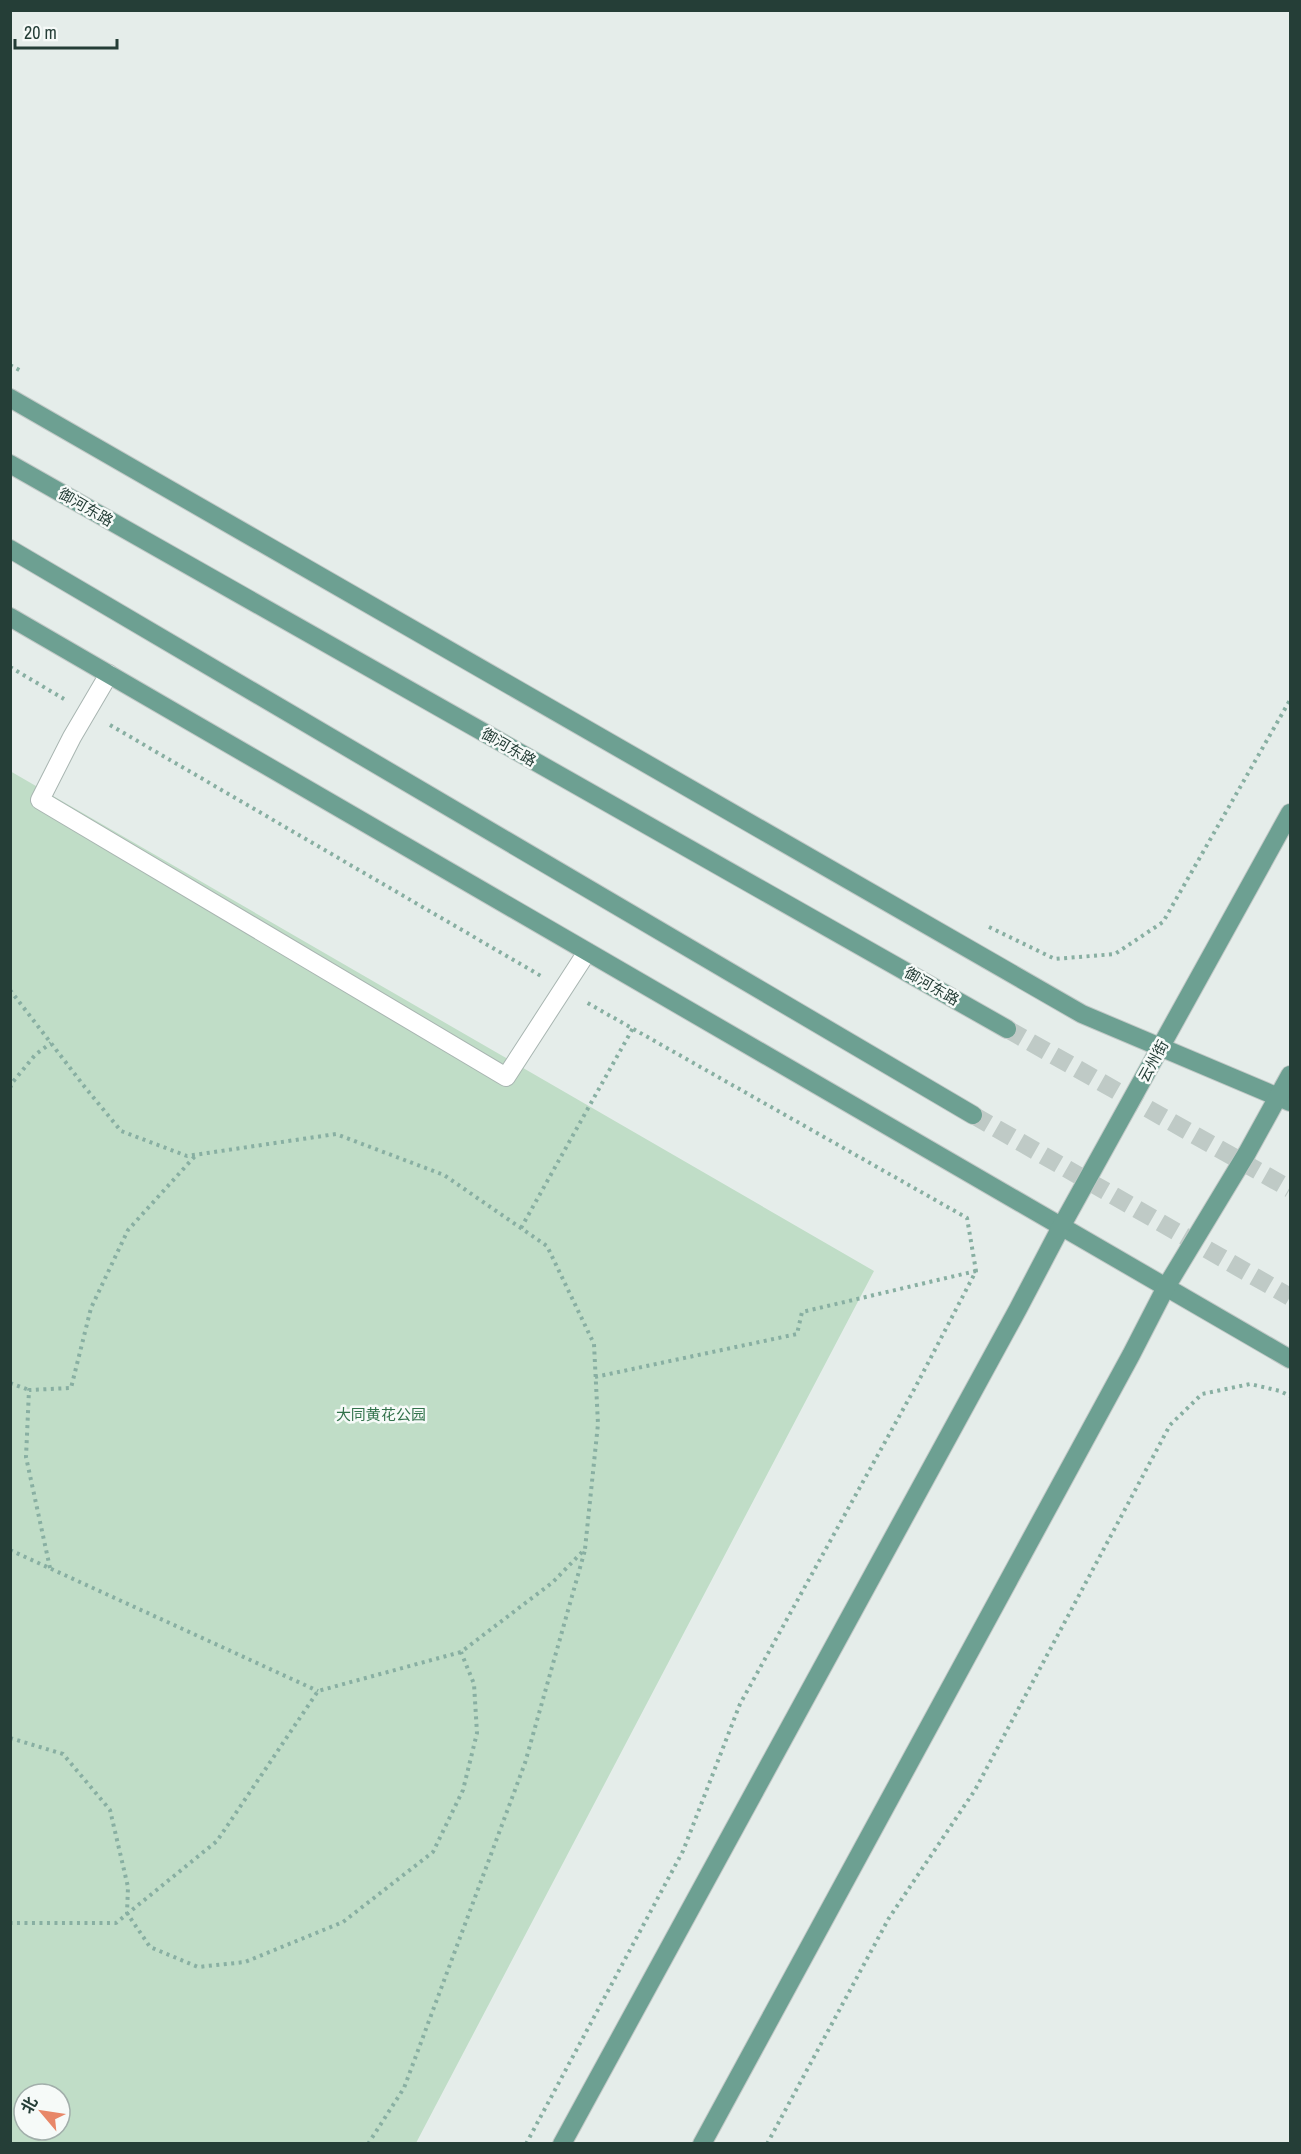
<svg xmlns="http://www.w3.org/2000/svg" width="1301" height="2154" font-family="'Archivo Narrow','Noto Sans SC',sans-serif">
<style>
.green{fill:#c0ddc7;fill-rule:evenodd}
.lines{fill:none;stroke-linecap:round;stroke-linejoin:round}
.major-tunnel{stroke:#bfcac6;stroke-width:18;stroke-dasharray:18 9;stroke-linecap:butt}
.minor-casing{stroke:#a8b5b1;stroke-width:20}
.major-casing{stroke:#c2c9c7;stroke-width:20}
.path{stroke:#88afa2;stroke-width:4;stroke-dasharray:3 4.5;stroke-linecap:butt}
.minor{stroke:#fff;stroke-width:18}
.major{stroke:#6da092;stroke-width:18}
.labels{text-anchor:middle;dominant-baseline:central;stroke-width:5;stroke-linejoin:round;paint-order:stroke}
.street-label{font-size:15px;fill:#253e37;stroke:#f6faf8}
.park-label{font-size:15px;fill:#32724b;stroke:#f6faf8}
</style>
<rect width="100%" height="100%" fill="#e5edea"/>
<path class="green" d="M10,771L874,1271L416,2143H11ZM24,2094H60V2130H24Z"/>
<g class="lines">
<g class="major-tunnel">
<path d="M1007,1029L1290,1189"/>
<path d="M973,1115L1290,1297"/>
</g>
<defs>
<path id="minor" d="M109,674L72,737L40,800L506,1077L587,952"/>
<g id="major">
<path d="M10,398L1082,1014L1290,1102"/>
<path d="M10,464L1007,1029"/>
<path d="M10,549L973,1115"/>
<path d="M10,617L1290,1359"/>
<path d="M562,2144L1018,1309L1061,1227L1290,813"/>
<path d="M702,2144L1131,1355L1166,1287L1247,1153L1290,1075"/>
</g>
</defs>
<use href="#minor" class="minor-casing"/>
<use href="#major" class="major-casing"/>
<g class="path">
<path d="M10,365L23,372"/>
<path d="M10,667L64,699"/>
<path d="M110,725L541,976"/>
<path d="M989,927L1055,959L1115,954L1163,922L1290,700"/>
<path d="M10,990L84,1086L121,1131L187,1156L336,1134L444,1175L547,1246L594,1344L598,1424L585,1549L553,1582L461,1652L318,1691L217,1841L116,1923H10"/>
<path d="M10,1088L12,1083L35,1055L51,1043"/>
<path d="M521,1228L633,1028"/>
<path d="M595,1377L797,1334L802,1312L976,1271"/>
<path d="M10,1383L29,1390"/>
<path d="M10,1550L318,1691"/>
<path d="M50,1568L26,1457L29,1390L71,1388L91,1308L128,1230L196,1155"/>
<path d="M10,1738L63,1754L110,1810L128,1887L127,1913L150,1947L198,1967L245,1962L343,1922L433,1852L463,1790L477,1733L474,1684L461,1652"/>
<path d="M368,2144L404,2088L525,1763L585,1550"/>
<path d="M526,2144L683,1851L740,1704L916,1386L976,1271L967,1218L584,1001"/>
<path d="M767,2144L889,1918L975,1790L1170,1425L1202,1394L1250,1384L1280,1391L1290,1396"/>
</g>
<use href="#minor" class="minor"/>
<use href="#major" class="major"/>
</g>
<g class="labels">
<g class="street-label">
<text transform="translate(86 507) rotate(30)">御河东路</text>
<text transform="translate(509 747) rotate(30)">御河东路</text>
<text transform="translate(932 986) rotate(30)">御河东路</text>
<text transform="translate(1153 1061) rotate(-61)">云州街</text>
</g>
<g class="park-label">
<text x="381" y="1414">大同黄花公园</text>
</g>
</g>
<rect width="1301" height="2154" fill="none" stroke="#253e37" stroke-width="24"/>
<g transform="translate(42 2112) rotate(299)"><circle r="28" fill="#f6faf8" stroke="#a2afab" stroke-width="1.5"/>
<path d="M0-4.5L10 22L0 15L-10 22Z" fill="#e88768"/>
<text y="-9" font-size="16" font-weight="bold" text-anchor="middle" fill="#253e37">北</text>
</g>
<path d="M15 39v9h102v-9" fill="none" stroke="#253e37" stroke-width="3"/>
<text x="24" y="39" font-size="18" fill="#253e37" stroke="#f6faf8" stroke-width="4.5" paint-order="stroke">20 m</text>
</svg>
